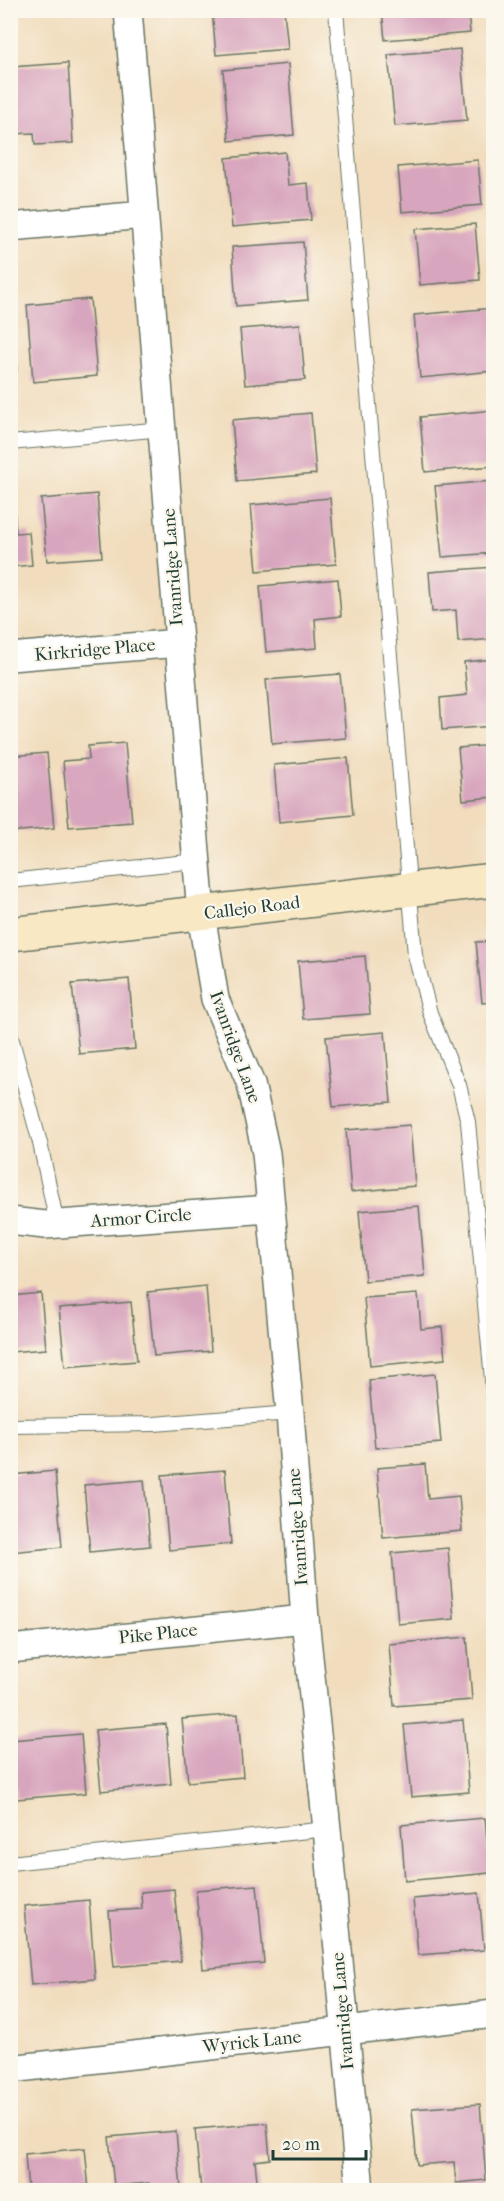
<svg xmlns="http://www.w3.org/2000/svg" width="504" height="2201" font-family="'IM FELL French Canon',serif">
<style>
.building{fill:#d8a5be}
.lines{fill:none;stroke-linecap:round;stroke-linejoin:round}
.lane-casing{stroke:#687564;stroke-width:16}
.street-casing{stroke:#687564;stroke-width:30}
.secondary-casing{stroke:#687564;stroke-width:36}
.lane{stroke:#fff;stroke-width:14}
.street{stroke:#fff;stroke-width:27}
.secondary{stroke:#f8e8c3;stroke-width:33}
.labels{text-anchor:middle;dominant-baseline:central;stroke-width:4.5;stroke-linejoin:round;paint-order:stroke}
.street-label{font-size:18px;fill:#1f3d34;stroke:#fbf7ec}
</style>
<rect width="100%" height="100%" fill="#fbf7ec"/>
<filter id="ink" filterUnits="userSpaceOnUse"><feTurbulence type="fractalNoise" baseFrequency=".0167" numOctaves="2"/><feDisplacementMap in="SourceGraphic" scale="12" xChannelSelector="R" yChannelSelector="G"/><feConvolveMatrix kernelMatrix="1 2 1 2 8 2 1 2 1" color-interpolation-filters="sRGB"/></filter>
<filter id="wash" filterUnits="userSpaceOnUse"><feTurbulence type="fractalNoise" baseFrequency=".008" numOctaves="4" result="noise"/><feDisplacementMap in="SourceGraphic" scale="24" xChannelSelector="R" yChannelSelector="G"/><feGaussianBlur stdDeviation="1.35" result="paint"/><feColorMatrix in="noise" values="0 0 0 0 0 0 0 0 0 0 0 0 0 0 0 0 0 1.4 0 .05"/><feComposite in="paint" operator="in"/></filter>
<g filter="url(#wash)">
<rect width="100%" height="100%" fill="#f1ddbd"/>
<g id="blocks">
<g class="building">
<path d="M212,10H284L288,49L216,55Z"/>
<path d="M382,10H468L470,33L385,40Z"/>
<path d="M460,49L467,120L395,126L388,55Z"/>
<path d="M68,63L73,143L35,145L34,133L11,134L10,67Z"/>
<path d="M288,64L294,135L229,141L223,70Z"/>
<path d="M285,152L288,185L308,183L311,220L232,227L226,158Z"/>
<path d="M478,160L482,205L402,212L398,167Z"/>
<path d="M475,224L480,280L420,285L415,229Z"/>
<path d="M303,242L308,300L236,306L232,247Z"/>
<path d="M90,299L97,376L33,382L27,305Z"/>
<path d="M494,308V371L420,378L414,315Z"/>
<path d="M10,318H12L17,370L10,371Z"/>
<path d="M300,324L305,380L245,385L240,329Z"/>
<path d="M494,410V466L425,472L420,417Z"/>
<path d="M311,413L316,474L237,481L232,420Z"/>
<path d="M493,481L494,553L442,557L435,486Z"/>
<path d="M13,489L16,533L29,532L32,565L10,567V490Z"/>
<path d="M97,494L102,557L47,561L41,499Z"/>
<path d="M330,498L336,564L257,571L251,505Z"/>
<path d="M494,567V639L458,642L456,610L432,612L429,572Z"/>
<path d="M338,579L341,616L315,619L317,648L266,652L260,586Z"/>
<path d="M494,659V726L442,730L440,698L467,695L464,662Z"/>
<path d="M340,674L346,738L272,744L266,680Z"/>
<path d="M125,743L132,822L69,827L63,761L89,759L88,746Z"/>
<path d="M494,745V797L463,800L458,748Z"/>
<path d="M47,753L54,828L10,832V756Z"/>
<path d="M348,758L353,815L279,822L274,765Z"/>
<path d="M494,941V1002L482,1003L476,942Z"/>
<path d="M365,956L370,1014L303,1019L298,961Z"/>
<path d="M129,979L135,1049L79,1054L72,984Z"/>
<path d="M489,1021H494V1048H492Z"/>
<path d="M385,1032L391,1102L333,1107L326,1037Z"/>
<path d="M410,1125L415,1186L351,1192L346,1130Z"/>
<path d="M419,1206L425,1276L365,1281L359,1211Z"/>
<path d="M206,1286L211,1351L154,1356L148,1292Z"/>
<path d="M41,1293L46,1349L10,1352V1296Z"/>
<path d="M418,1294L421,1329L442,1327L445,1359L370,1366L364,1298Z"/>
<path d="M131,1302L137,1361L65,1367L59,1308Z"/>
<path d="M435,1374L441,1443L375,1448L369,1380Z"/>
<path d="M425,1464L428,1499L459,1496L462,1531L383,1538L377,1468Z"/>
<path d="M225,1470L231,1544L169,1550L162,1475Z"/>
<path d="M55,1471L62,1547L10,1552V1475Z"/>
<path d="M144,1480L150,1546L90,1552L84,1485Z"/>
<path d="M448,1548L454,1619L398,1624L392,1553Z"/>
<path d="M467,1637L472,1700L394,1706L389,1644Z"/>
<path d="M238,1714L243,1777L188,1782L182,1719Z"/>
<path d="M463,1720L469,1792L411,1797L404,1725Z"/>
<path d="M166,1724L171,1784L101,1791L95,1730Z"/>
<path d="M81,1734L86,1793L17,1799L11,1740Z"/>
<path d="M485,1818L490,1873L405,1881L401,1825Z"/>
<path d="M257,1885L264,1963L203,1969L196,1890Z"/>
<path d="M174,1889L181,1961L114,1967L109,1911L142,1909L141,1892Z"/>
<path d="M479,1893L484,1950L418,1955L413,1899Z"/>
<path d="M89,1900L95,1979L31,1985L24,1906Z"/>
<path d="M480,2104L486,2180L456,2183L454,2162L417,2165L412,2109Z"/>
<path d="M267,2123L270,2159L255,2161L258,2190H201L195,2129Z"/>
<path d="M176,2131L181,2190H150L149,2183L114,2186L109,2137Z"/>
<path d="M85,2148L89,2190H28L25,2154Z"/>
</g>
</g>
</g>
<g filter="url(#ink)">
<use href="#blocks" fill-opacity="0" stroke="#687564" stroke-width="1.5"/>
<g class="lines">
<defs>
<g id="lane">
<path d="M336,10L415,955L430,1013L459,1085L468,1122L494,1401"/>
<path d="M10,443L163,429"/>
<path d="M10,881L196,861"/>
<path d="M10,1033L40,1143L57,1224"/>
<path d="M10,1426L154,1424L290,1413"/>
<path d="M10,1863L327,1829"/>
</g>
<g id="street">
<path d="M128,10L201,914L215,999L251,1084L266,1153L290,1413L305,1619L327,1829L360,2190"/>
<path d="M10,227L144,215"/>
<path d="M10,657L179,643"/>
<path d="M10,1221L45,1225L271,1209"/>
<path d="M10,1649L305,1619"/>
<path d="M10,2069L494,2014"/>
</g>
<path id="secondary" d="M10,934L494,880"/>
</defs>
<use href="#lane" class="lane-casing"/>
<use href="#street" class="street-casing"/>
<use href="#secondary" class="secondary-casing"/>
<use href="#lane" class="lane"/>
<use href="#street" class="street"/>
<use href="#secondary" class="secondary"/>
</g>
</g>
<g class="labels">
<g class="street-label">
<text transform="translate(173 567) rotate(-94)">Ivanridge Lane</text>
<text transform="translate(95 650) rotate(-5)">Kirkridge Place</text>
<text transform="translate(252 908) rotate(-7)">Callejo Road</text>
<text transform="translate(235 1047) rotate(70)">Ivanridge Lane</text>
<text transform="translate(141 1218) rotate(-4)">Armor Circle</text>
<text transform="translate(298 1527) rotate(-94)">Ivanridge Lane</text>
<text transform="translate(158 1634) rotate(-6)">Pike Place</text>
<text transform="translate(343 2011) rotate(-95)">Ivanridge Lane</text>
<text transform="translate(252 2042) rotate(-6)">Wyrick Lane</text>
</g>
</g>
<rect width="504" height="2201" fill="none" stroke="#fbf7ec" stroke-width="36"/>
<path d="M273 2150v9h93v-9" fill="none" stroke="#1f3d34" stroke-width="3"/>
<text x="282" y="2150" font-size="18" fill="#1f3d34" stroke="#fbf7ec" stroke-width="4.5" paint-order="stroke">20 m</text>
</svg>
